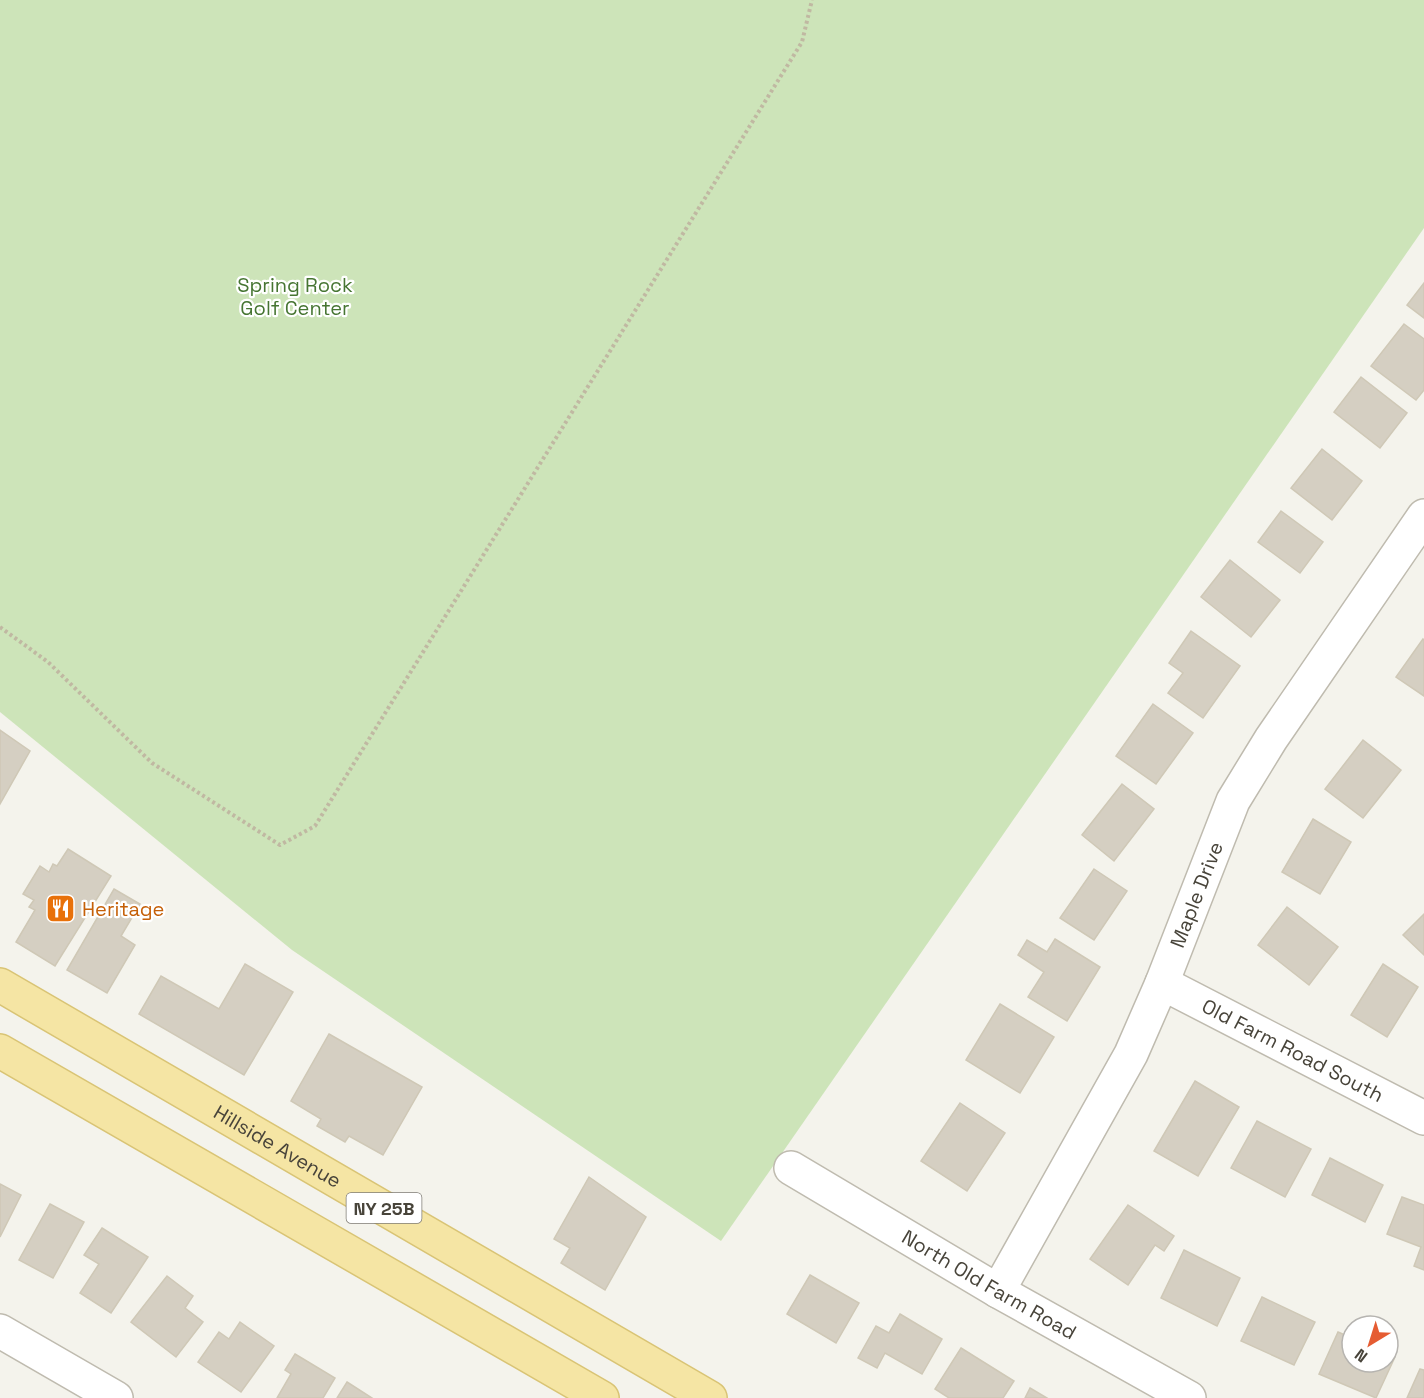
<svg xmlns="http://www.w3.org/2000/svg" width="1424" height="1398" font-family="'Space Grotesk',sans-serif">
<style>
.green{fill:#cde4b9}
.building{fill:#d5cfc2;stroke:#cfc8b6;stroke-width:1.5}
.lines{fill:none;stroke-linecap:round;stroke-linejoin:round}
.minor-casing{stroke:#bfbbaf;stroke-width:36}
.major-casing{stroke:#d9c475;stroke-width:36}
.path{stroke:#c0b8a2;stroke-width:4;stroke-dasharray:3 3;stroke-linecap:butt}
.minor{stroke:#fff;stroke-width:33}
.major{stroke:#f5e5a4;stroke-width:33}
.labels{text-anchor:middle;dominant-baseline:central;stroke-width:4.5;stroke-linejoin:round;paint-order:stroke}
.shield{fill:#fff;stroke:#7f7c75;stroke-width:1.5}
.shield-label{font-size:18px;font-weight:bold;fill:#48443a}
.park-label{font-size:20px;fill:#467532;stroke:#fff}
.street-label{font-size:20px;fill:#48443a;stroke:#fff}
.food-label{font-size:20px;fill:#c56008;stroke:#fff;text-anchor:start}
</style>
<rect width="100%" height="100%" fill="#f4f3ec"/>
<path class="green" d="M0,0H1424V228L721,1241L292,950L0,712Z"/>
<g class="building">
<path d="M1424,283V318L1407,305Z"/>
<path d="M1404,324L1424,339V390L1416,400L1371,366Z"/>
<path d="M1361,377L1407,413L1380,448L1334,412Z"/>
<path d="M1322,449L1362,481L1332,520L1291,488Z"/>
<path d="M1281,511L1323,542L1300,573L1258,542Z"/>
<path d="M1230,560L1280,600L1251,637L1201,597Z"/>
<path d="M1191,631L1240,666L1203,718L1168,693L1183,673L1169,663Z"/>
<path d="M1423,639L1424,640V696L1396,677Z"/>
<path d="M1153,704L1193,733L1156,784L1116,756Z"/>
<path d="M0,730L30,751L0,804Z"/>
<path d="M1363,740L1401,770L1363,818L1325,789Z"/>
<path d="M1122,784L1154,809L1114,861L1082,835Z"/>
<path d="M1313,819L1351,842L1320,894L1282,872Z"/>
<path d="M68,849L111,876L55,966L16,942L35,910L29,907L34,900L23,894L40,866L49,872L53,864L57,866Z"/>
<path d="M1094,869L1127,891L1094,940L1060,918Z"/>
<path d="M114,889L140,904L121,936L135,945L107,993L67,970Z"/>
<path d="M1287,907L1338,947L1309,985L1258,945Z"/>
<path d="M1424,914V955L1403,935Z"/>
<path d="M1055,939L1100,967L1067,1021L1028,997L1044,972L1018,955L1027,940L1047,952Z"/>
<path d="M245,964L293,992L244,1075L139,1014L161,976L219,1009Z"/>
<path d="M1383,964L1418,987L1387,1037L1351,1015Z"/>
<path d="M1000,1004L1054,1037L1020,1093L966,1060Z"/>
<path d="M329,1034L422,1087L383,1155L349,1136L345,1142L317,1126L321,1119L291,1101Z"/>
<path d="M1195,1081L1239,1107L1198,1176L1154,1151Z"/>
<path d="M960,1103L1005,1133L967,1191L921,1161Z"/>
<path d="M1257,1121L1311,1149L1285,1197L1231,1168Z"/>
<path d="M1330,1158L1383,1185L1365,1222L1312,1195Z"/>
<path d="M589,1177L646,1217L605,1290L561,1263L570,1248L554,1239Z"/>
<path d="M0,1184L21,1195L0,1237Z"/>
<path d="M1402,1197L1424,1205V1270L1414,1266L1421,1247L1387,1234Z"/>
<path d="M50,1204L84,1222L53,1278L19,1260Z"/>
<path d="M1128,1205L1174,1236L1164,1251L1155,1245L1128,1285L1090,1259Z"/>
<path d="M102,1228L148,1257L111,1313L80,1293L99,1264L84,1255Z"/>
<path d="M1184,1250L1240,1278L1217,1326L1161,1298Z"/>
<path d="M810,1275L859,1303L836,1343L787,1314Z"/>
<path d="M167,1276L193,1296L185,1308L203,1322L176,1357L131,1322Z"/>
<path d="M1262,1297L1315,1322L1294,1365L1241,1341Z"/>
<path d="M900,1314L942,1339L922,1374L885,1353L877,1368L858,1358L876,1326L889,1333Z"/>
<path d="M240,1322L274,1346L241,1392L198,1362L219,1332L229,1339Z"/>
<path d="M1338,1332L1352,1338V1362H1388V1354L1395,1357L1376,1398L1319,1374Z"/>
<path d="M961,1348L1014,1381L1003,1398H949L935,1389Z"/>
<path d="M295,1354L335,1378L323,1398H277L291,1374L285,1370Z"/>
<path d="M1420,1369L1424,1370V1398H1407Z"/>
<path d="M347,1382L372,1398H337Z"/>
<path d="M1030,1388L1047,1398H1025Z"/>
</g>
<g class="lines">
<defs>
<g id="minor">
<path id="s1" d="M1162,983L1424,1118"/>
<path id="s2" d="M791,1168L998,1291L1189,1398"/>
<path id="s3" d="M998,1291L1131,1054L1162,983L1233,801L1271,739L1424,516"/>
<path d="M0,1331L116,1398"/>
</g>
<g id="major">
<path id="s4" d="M0,985L710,1398"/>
<path d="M0,1051L602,1398"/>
</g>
</defs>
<use href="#minor" class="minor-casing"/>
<use href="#major" class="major-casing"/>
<path class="path" d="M0,627L48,662L152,763L280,845L315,826L802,42L812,0"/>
<use href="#minor" class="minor"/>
<use href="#major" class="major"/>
</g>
<defs>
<symbol id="restaurant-square" viewBox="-11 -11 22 22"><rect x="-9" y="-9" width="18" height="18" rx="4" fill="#e8710a" stroke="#fff"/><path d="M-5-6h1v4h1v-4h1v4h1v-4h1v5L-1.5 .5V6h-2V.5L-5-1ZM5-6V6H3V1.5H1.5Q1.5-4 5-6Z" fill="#fff"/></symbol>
</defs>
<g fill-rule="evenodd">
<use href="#restaurant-square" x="44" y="892" width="33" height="33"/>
</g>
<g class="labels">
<rect class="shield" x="346.5" y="1193" width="75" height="30" rx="4.5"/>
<g class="shield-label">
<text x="384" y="1208">NY 25B</text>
</g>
<g class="park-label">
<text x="295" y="285">Spring Rock<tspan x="295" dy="23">Golf Center</tspan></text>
</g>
<g class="street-label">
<text stroke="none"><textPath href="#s3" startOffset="444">Maple Drive</textPath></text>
<text stroke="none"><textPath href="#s1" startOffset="147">Old Farm Road South</textPath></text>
<text stroke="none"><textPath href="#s4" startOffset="321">Hillside Avenue</textPath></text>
<text stroke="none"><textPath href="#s2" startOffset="230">North Old Farm Road</textPath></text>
</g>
<g class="food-label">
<text x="82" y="909">Heritage</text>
</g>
</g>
<g transform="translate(1370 1344) rotate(218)"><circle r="28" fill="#ffffff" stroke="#b6b4b0" stroke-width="1.5"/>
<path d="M0-4.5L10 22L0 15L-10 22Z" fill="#e55c32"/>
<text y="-9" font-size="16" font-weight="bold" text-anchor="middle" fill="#48443a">N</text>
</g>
</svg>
